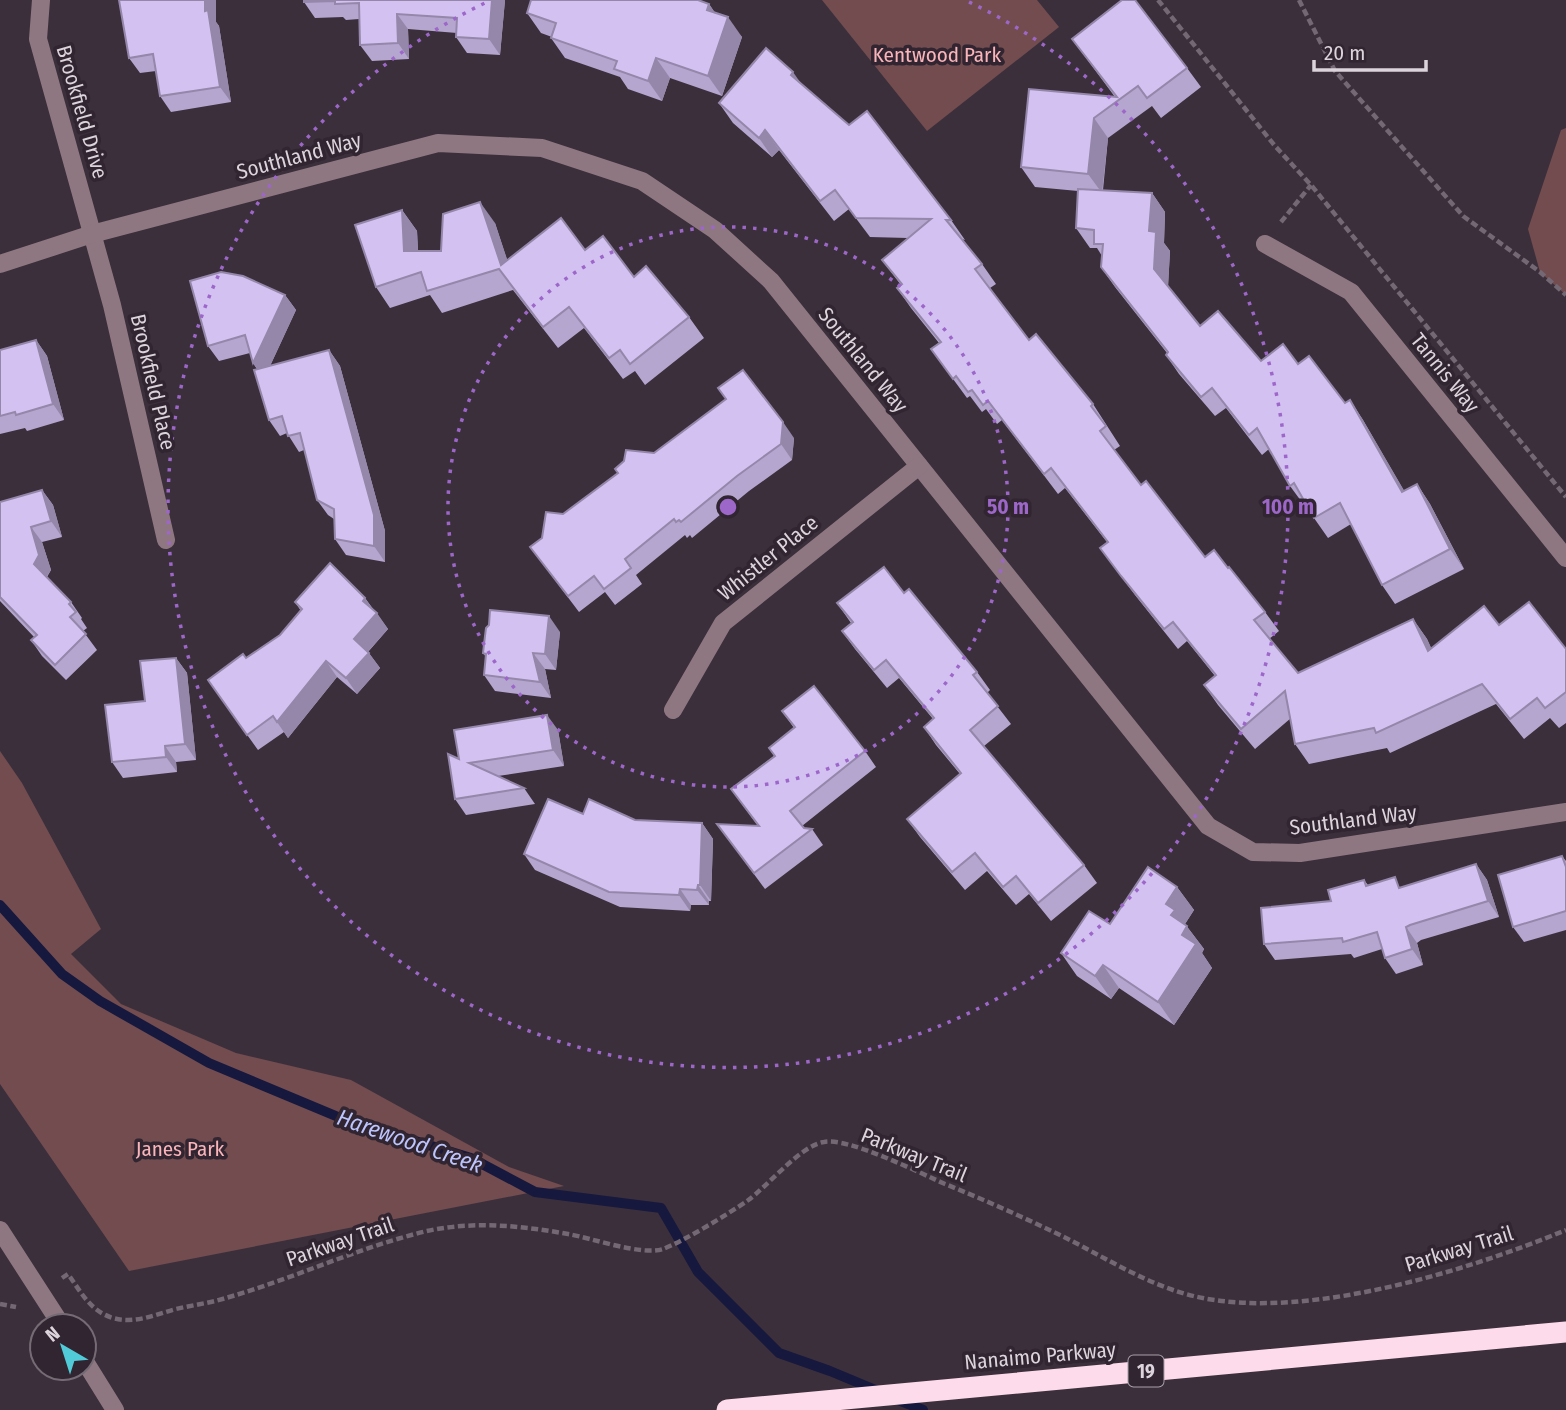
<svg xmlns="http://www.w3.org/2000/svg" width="1566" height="1410" font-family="'Fira Sans Condensed',sans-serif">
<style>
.green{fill:#724c4f}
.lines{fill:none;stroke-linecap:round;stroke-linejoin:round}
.stream{stroke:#16183e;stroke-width:10}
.path{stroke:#736873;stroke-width:4.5;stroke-dasharray:7 3.5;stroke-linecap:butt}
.minor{stroke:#8e7781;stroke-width:18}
.highway{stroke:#fddbea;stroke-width:21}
.wall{fill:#b5a6d0}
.shaded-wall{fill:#9487a9}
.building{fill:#d3c1f2;stroke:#9487a9;stroke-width:2}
.ring{fill:none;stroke:#9d67c9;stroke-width:3.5;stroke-dasharray:3.5 7}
.labels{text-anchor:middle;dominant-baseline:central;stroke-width:7;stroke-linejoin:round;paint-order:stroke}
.shield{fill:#312531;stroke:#a9a0a9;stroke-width:2}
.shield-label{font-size:19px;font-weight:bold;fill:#dcd4dc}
.park-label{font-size:21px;fill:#fab5ba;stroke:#312531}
.street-label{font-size:21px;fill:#dcd4dc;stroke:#312531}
.water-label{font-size:23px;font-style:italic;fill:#bcc5fe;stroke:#312531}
.centre{fill:#9d67c9;stroke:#312531;stroke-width:3.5}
.ring-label{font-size:21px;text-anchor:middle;font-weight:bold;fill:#9d67c9;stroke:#312531;stroke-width:7;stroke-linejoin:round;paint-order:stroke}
</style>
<rect width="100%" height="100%" fill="#3b2f3c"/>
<g class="green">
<path d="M822,0H1037L1059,27L927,131Z"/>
<path d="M1566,128V295L1540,272L1528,229L1561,130Z"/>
<path d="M0,751L22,783L101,929L71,954L121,1004L236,1053L351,1080L509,1167L564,1186L129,1271L0,1084Z"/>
</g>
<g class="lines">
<g class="stream">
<path d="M0,905L62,974L100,1001L209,1063L343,1119L471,1158L535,1192L661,1208L698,1272L779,1353L830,1371L878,1391"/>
<path d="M896,1399L923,1410"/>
</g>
<g class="path">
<path d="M1158,0L1275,146L1311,185L1566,497"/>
<path d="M1299,0L1335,71L1463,216L1540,272L1566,295"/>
<path d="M1281,222L1311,185"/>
<path d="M62,1278L68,1274C81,1292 90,1311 113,1318C135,1324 154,1315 176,1309C189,1306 202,1304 215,1301C283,1283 347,1252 415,1234C465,1220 517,1225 568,1234C592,1238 641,1256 663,1249C684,1241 728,1214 747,1201C767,1187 801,1145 824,1142C848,1137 920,1173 945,1184C985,1200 1025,1218 1064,1237C1100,1255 1135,1277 1173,1290C1282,1329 1462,1273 1566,1230"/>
<path d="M0,1304L16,1307"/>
</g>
<g class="minor">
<path d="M41,0L38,39L112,305L166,540"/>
<path d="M1265,244L1351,292L1566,558"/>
<path d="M0,264L92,234L438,143L542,148L642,181L715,230L771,281L1208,826L1253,852L1300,853L1566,812"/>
<path d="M673,710L723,623L919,466"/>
<path d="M0,1230L62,1326"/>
<path d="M84,1360L115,1410"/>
</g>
<path class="highway" d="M727,1410L1566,1332"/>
</g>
<g class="wall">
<path d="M119,0H216V22L219,26L231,102L171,112L160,96L156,71L140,73L129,58Z"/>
<path d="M304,0H505L500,55L467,53L456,37L457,33L408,29L409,59L372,61L360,45L359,19L346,20L343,17L315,18L304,2Z"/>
<path d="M709,4L715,13L742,37L722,96L670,78L662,101L628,89L620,77L565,58L551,38L552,37L541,33L527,13Z"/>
<path d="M1072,39L1187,68L1201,87L1161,118L1152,106L1108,138L1103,190L1152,193L1165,212L1164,243L1170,251L1168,286L1200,326L1261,361L1298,364L1345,403L1350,400L1363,420L1404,491L1417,484L1430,504L1464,569L1395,604L1382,585L1351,524L1328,538L1314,518L1306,504L1304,505L1290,486L1269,449L1262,455L1226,408L1215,416L1179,374L1166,355L1167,353L1115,287L1101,267L1102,256L1097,248H1090L1076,228L1078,191L1035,187L1021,167L1115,97Z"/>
<path d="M802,85L951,220L965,240L962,239L982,264L996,284L990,288L1029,340L1093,404L1120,446L1114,450L1141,485L1205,557L1228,568L1265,612L1279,631L1269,639L1298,673L1413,619L1427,639L1431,648L1499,625L1566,649V723L1559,728L1550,718L1524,739L1496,704L1390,753L1387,748L1309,764L1295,744L1291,718L1255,749L1218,705L1204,685L1215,676L1187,641L1178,649L1135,595L1100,548L1107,542L1065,488L1058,494L1002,420L997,424L986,409L982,412L970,396L967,398L931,349L939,343L911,308L897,288L901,285L882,260L908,238L870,237L849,209L834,221L779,150L772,157L733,123L719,103Z"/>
<path d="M402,210L417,231L418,251H441L495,223L507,260L585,250L634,277L689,317L704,338L645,385L635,371L623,379L584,328L558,348L513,290L442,313L430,295L390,308L376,287Z"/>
<path d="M285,295L296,310L270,366L329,350L340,366L385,531V562L346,555L335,539L334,519L328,515L317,500L304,450L299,452L287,433L280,436L269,420L257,369L253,363L250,353L219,361L208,346Z"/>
<path d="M36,340L47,356L64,420L27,431L25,428L0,434V350Z"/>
<path d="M794,438L792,460L749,491L692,538L690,535L687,538L685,535L636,575L642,584L615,605L605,592L579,612L530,547L542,538L563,514L654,453Z"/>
<path d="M42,490L53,505L62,537L42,542L51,570L47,577L71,602L82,618L81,619L87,628L83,631L97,650L66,680L42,656L31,640L34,637L0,601V502Z"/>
<path d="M904,593L977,672L990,690L987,693L1011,724L984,746L1084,865L1097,883L1051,921L1029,894L1016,905L987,871L965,890L920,837L907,819L960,774L936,745L924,727L933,719L899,678L887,688L855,649L842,631L851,623L837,603Z"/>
<path d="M365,598L388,629L368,652L380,668L357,694L337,677L288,738L284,732L258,750L208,680L246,658L280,635L301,611L295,602Z"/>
<path d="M560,632L556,670L545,669L551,698L495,691L484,675L486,657L483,653Z"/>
<path d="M176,658L187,673L196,760L176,762L177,772L123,778L112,762L145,701Z"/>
<path d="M782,711L865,751L876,767L802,826L804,828L812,829L823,845L765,889L717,824L758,826L731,789L774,756L769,748L794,728Z"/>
<path d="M558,730L564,766L498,776L524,788L535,804L466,815L455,799L459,759Z"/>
<path d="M583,814L635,820L702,823L713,839L711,901H709V905H691L690,911L620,907L535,870L524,854Z"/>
<path d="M1562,856L1566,861V930L1524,942L1513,927Z"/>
<path d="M1476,864L1487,880L1499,917L1421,940L1417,943L1423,965L1396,974L1385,958L1382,949L1354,958L1351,954L1275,960L1264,944L1364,880L1368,885L1402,887Z"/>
<path d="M1177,887L1194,910L1185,924L1204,949L1202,953L1212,968L1174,1025L1119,988L1111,999L1077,976L1061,953L1110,924Z"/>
</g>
<g class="shaded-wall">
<path d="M205,0H216V22L219,26L231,102L220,87L205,11Z"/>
<path d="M492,0H505L500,55L489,39Z"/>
<path d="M709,4L723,24L707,10Z"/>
<path d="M397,14L408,29L409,59L398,43Z"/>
<path d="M728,17L742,37L722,96L708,76Z"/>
<path d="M656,58L670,78L662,101L648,81Z"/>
<path d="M793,72L807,92L791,75Z"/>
<path d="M1094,118L1108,138L1102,193L1088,174Z"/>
<path d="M765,130L779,150L772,157L759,138Z"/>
<path d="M1152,193L1165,212L1164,243L1170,251L1168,288L1154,269L1149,231Z"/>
<path d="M480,202L495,223L516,286L501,265Z"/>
<path d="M402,210L417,231L419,272L404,251Z"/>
<path d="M285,295L296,310L264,379L253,363Z"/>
<path d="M36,340L47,356L64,420L53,404Z"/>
<path d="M329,350L340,366L385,531V562L374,546Z"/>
<path d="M1350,400L1363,420L1416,511L1402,492Z"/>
<path d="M783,422L794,438L792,460L781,444Z"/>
<path d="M1417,484L1430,504L1464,569L1450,549Z"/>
<path d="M42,490L53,505L62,537L51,521Z"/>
<path d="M31,527L42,542L51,570L45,579L34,564Z"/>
<path d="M365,598L376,614L363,601Z"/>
<path d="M377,613L388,629L365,655L354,639Z"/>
<path d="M549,616L560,632L556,670L545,654Z"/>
<path d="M1413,619L1427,639L1442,671L1428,651Z"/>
<path d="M369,653L380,668L357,694L346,678Z"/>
<path d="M533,653L545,669L551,698L540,682Z"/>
<path d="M176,658L187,673L196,760L185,744Z"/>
<path d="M326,661L337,677L288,738L277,722Z"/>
<path d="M547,715L558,730L564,766L553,750Z"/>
<path d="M165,746L176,762L177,772L166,757Z"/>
<path d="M702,823L713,839L711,901L700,885Z"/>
<path d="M1476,864L1487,880L1499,917L1488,901Z"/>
<path d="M698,885L709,901V905L697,890Z"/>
<path d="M1177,887L1194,910L1185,924L1204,949L1202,953L1212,968L1174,1025L1158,1002L1182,935L1166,904Z"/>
<path d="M680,889L691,905L690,911L679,895Z"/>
<path d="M1406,927L1417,943L1423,965L1412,949Z"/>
<path d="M1103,965L1119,988L1111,999L1095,976Z"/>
</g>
<g class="building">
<path d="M119,0H205V11L208,10L220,87L160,96L153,54L129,58Z"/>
<path d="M304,0H492L489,39L456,37L457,18L397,14L398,43L360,45L359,3L335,4V1L304,2Z"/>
<path d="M531,0H698L709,4L707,10L728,17L708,76L656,58L648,81L614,69L617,61L551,38L556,23L527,13Z"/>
<path d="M1122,0H1135L1187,68L1147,98L1138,86L1094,118L1088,174L1021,167L1029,89L1117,97L1072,39Z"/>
<path d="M766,48L793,72L791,75L849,125L867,111L951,220H946L982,264L975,269L1029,340L1036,334L1093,404L1091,406L1106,426L1100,431L1141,485L1146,481L1205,557L1214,550L1228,568L1229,567L1265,612L1254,620L1298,673L1413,619L1428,651L1484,606L1499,625L1529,602L1566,649V692L1545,708L1537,698L1510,719L1482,684L1376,733L1374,728L1295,744L1285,691L1241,729L1204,685L1216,675L1173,622L1164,629L1121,576L1100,548L1108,542L1051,468L1044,474L988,401L983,405L972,390L968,392L956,376L953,379L931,349L941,342L897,288L902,284L882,260L931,219L856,218L835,190L820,201L765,130L759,138L719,103Z"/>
<path d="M1078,189L1152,193L1149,231L1156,232L1154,269L1200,326L1218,311L1261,361L1283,344L1298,364L1309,356L1345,403L1350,400L1402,492L1417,484L1450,549L1382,585L1340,503L1314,518L1294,483L1290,486L1257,428L1249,435L1212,388L1201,397L1166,355L1168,352L1101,267L1103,244H1094V230L1076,228Z"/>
<path d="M480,202L501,265L561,218L585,250L603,236L634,277L646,266L689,317L630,364L620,350L609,358L569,307L543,327L499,269L427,291L421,272L376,287L355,225L402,210L404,251H441L443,214Z"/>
<path d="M221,272L243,276L285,295L253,363L245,335L208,346L190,281Z"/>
<path d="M36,340L53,404L16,415L15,412L0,416V350Z"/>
<path d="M329,350L374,515V546L335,539L334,509L317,500L300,433L288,436L282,416L269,420L254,370Z"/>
<path d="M743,370L783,422L781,444L737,476L681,522L679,520L676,522L674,519L625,559L631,568L604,589L594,576L568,596L530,547L542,538L546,512L563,514L618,473L615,469L624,461L626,450L654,453L726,399L718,388Z"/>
<path d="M42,490L51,521L31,527L39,555L34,564L71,602L69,604L76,612L70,617L86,634L55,665L31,640L37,635L0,597V502Z"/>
<path d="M330,563L365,598L363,601L377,613L354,639L369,653L346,678L326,661L277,722L273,716L247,735L208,680L243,654L246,658L280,635L302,609L295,602Z"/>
<path d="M884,567L904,593L909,589L977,672L973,675L998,706L970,730L1084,865L1038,903L1016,876L1003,887L975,853L952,872L907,819L961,773L924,727L934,718L886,660L874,670L842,631L853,622L837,603Z"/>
<path d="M490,610L549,616L545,654L533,653L540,682L484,675L486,654L483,653L485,636L486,628L489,625Z"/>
<path d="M176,658L185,744L165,746L166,757L112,762L105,705L145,701L140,661Z"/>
<path d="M814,686L865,751L790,811L804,828L812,829L754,873L717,824L759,826L731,789L775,756L769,748L795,727L782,711Z"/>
<path d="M547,715L553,750L469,763L524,788L455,799L448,754L459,759L454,730Z"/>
<path d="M548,799L583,814L589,799L635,820L702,823L700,885H698L697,890L680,889L679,895L609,892L524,854Z"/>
<path d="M1562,856L1566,867V911L1513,927L1498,875Z"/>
<path d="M1476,864L1488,901L1410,925L1406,927L1412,949L1385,958L1377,932L1343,942L1342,938L1264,944L1261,908L1331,901L1328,890L1364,880L1366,886L1395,877L1399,888Z"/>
<path d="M1148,867L1177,887L1166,904L1175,910L1171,915L1187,926L1182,935L1196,944L1158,1002L1103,965L1095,976L1061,953L1089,911L1110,924Z"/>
</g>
<g class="ring">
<circle cx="728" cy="507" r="280"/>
<path d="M969 2A560 560 0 1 1 487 2"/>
</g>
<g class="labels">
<rect class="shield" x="1128.5" y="1355.5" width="35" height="31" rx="5"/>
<g class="shield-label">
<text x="1146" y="1371">19</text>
</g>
<g class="park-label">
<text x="937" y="55">Kentwood Park</text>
<text x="180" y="1149">Janes Park</text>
</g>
<g class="street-label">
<text transform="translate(82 112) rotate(74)">Brookfield Drive</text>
<text transform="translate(299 156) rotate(-15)">Southland Way</text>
<text transform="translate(863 360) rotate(51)">Southland Way</text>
<text transform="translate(1445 373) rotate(51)">Tannis Way</text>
<text transform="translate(153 382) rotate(77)">Brookfield Place</text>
<text transform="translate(768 558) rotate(-39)">Whistler Place</text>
<text transform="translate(1353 820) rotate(-7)">Southland Way</text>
<text transform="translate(914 1155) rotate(22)">Parkway Trail</text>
<text transform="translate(340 1242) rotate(-19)">Parkway Trail</text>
<text transform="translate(1459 1249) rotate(-17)">Parkway Trail</text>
<text transform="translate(1040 1356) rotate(-5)">Nanaimo Parkway</text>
</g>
<g class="water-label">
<text transform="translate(410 1141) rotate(19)">Harewood Creek</text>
</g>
</g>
<circle cx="728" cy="507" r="10" class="centre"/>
<g class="ring-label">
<text x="1008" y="514">50 m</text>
<text x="1288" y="514">100 m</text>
</g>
<g transform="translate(63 1347) rotate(321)"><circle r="33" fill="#312531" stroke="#756b75" stroke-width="2"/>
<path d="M0-5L12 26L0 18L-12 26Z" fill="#52cbd8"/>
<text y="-10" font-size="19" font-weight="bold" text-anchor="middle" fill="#dcd4dc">N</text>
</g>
<path d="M1314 60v10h112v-10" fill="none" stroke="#dcd4dc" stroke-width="3.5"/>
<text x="1324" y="60" font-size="21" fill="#dcd4dc" stroke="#312531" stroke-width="5" paint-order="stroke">20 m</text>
</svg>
